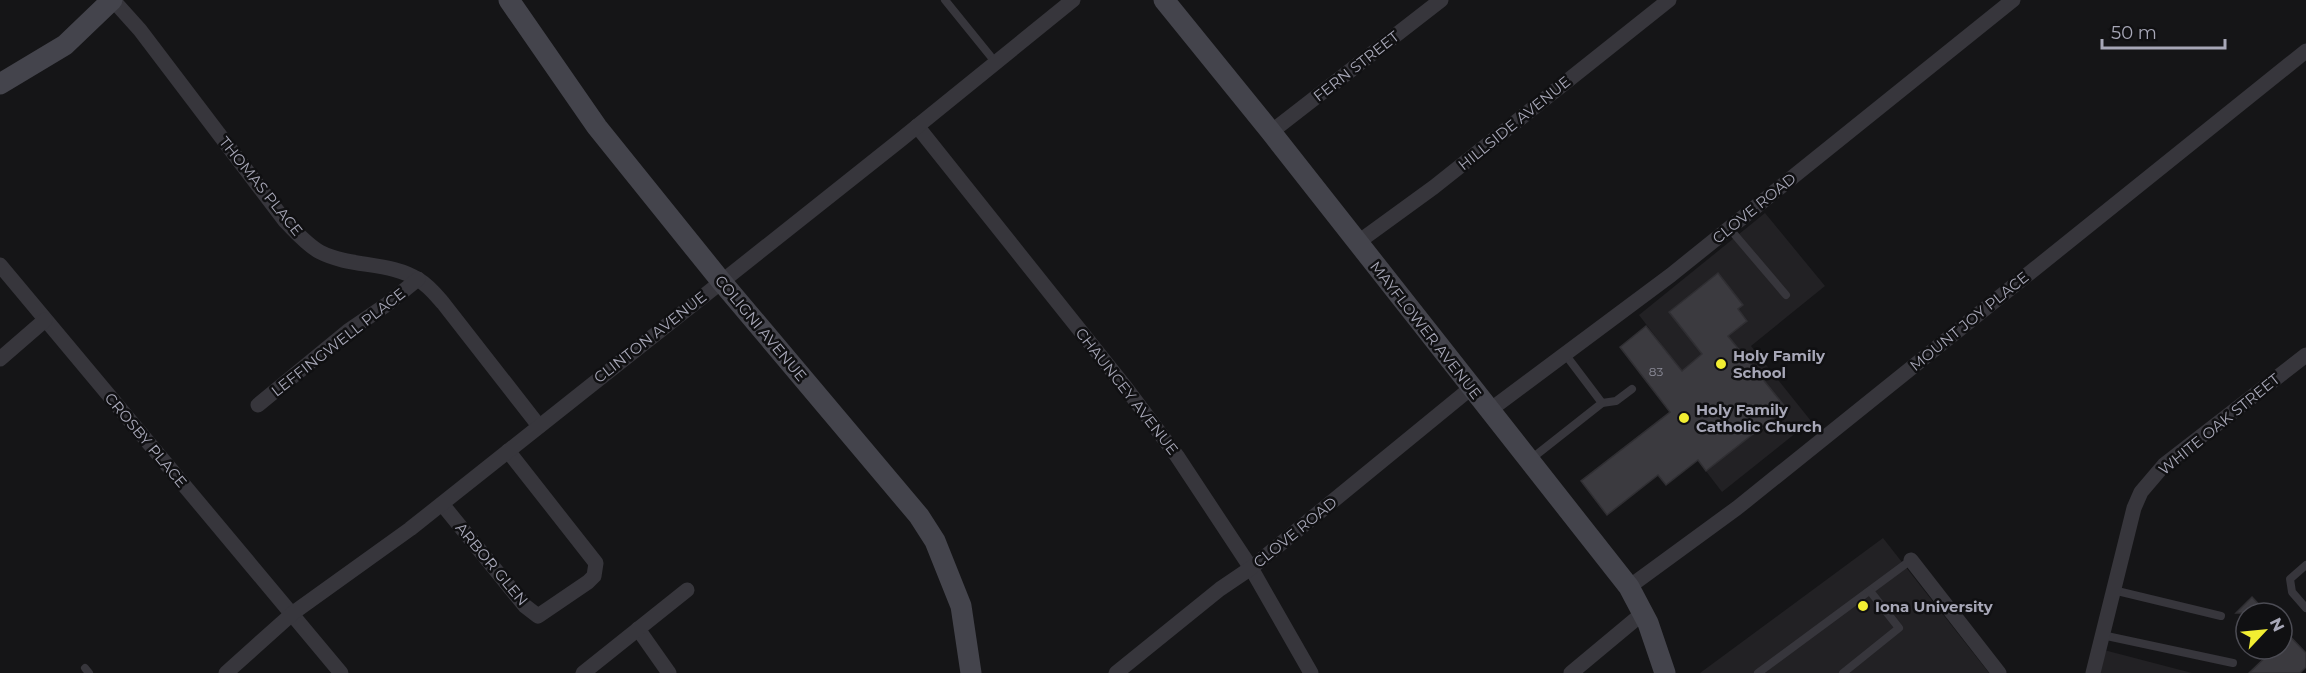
<svg xmlns="http://www.w3.org/2000/svg" width="2306" height="673" font-family="Montserrat,sans-serif">
<style>
.built{fill:#222124}
.building{fill:#3b3a3f;stroke:#302f33;stroke-width:1.5}
.lines{fill:none;stroke-linecap:round;stroke-linejoin:round}
.lane{stroke:#37363c;stroke-width:8}
.street{stroke:#37363c;stroke-width:15}
.secondary{stroke:#44444c;stroke-width:21}
.poi-dot{fill:#f2ee32;stroke:#101012;stroke-width:2}
.labels{text-anchor:middle;dominant-baseline:central;stroke-width:5;stroke-linejoin:round;paint-order:stroke}
.number-label{font-size:12px;fill:#8c8c99}
.street-label{font-size:15px;fill:#a7a7b7;stroke:#101012}
.poi-label{font-size:15px;font-weight:bold;fill:#a7a7b7;stroke:#101012;text-anchor:start}
</style>
<rect width="100%" height="100%" fill="#151517"/>
<g class="built">
<path d="M1765,213L1825,286L1751,346L1811,421L1722,492L1689,449L1690,382L1639,315Z"/>
<path d="M1883,538L1989,673H1700Z"/>
<path d="M2104,650L2192,673H2099Z"/>
</g>
<g class="building">
<path d="M1718,273L1743,305L1738,309L1747,321L1728,336L1786,408L1706,471L1698,460L1666,485L1658,475L1607,515L1581,481L1670,412L1620,347L1646,326L1682,371L1702,354L1669,312Z"/>
<path d="M2252,597L2267,613H2236Z"/>
<path d="M2282,628L2306,653V667L2300,673H2249L2274,649H2282Z"/>
</g>
<g class="lines">
<g class="lane">
<path d="M945,0L996,63"/>
<path d="M1729,228L1786,295"/>
<path d="M1602,403L1616,401L1632,389"/>
<path d="M1531,459L1602,403L1565,354"/>
<path d="M2306,565L2290,579L2292,592L2306,608"/>
<path d="M2113,590L2221,616"/>
<path d="M2102,635L2233,663"/>
<path d="M85,668L89,673"/>
<path d="M1758,673L1911,560"/>
<path d="M1843,673L1899,628L1870,591"/>
</g>
<g class="street">
<path d="M113,0L140,30L285,221C296,232 307,245 320,252C351,268 390,261 419,280C429,286 436,295 443,303L539,426"/>
<path d="M917,126L1126,388L1177,456L1251,568L1311,673"/>
<path d="M1271,132L1441,0"/>
<path d="M1357,243L1434,187L1669,0"/>
<path d="M0,265L341,673"/>
<path d="M0,359L45,320"/>
<path d="M258,405L348,331L386,305L418,279"/>
<path d="M1490,410L1671,275L2013,0"/>
<path d="M442,504L525,606L538,616L588,582L594,576L596,563L508,451"/>
<path d="M1911,560L1999,673"/>
<path d="M1629,587L1737,508L2306,51"/>
<path d="M638,629L669,673"/>
<path d="M226,673L293,613L410,529L899,141L1073,0"/>
<path d="M583,673L687,590"/>
<path d="M1116,673L1220,589L1251,568L1471,388"/>
<path d="M1571,673L1643,613"/>
<path d="M2093,673L2134,508L2141,492L2164,465L2306,355"/>
</g>
<g class="secondary">
<path d="M509,0L597,127L721,281L919,516L935,541L961,606L971,673"/>
<path d="M1164,0L1271,132L1629,587L1648,623L1665,673"/>
<path d="M0,84L65,45L112,0"/>
</g>
</g>
<g class="poi-dot">
<circle cx="1721" cy="364" r="6"/>
<circle cx="1684" cy="418" r="6"/>
<circle cx="1863" cy="606" r="6"/>
</g>
<g class="labels">
<g class="number-label">
<text x="1656" y="371">83</text>
</g>
<g class="street-label">
<text transform="translate(1356 66) rotate(-38)">FERN STREET</text>
<text transform="translate(1514 123) rotate(-39)">HILLSIDE AVENUE</text>
<text transform="translate(261 186) rotate(51)">THOMAS PLACE</text>
<text transform="translate(1754 208) rotate(-39)">CLOVE ROAD</text>
<text transform="translate(1969 321) rotate(-39)">MOUNT JOY PLACE</text>
<text transform="translate(761 328) rotate(50)">COLIGNI AVENUE</text>
<text transform="translate(1426 330) rotate(52)">MAYFLOWER AVENUE</text>
<text transform="translate(650 337) rotate(-38)">CLINTON AVENUE</text>
<text transform="translate(338 342) rotate(-38)">LEFFINGWELL PLACE</text>
<text transform="translate(1127 391) rotate(52)">CHAUNCEY AVENUE</text>
<text transform="translate(2219 424) rotate(-39)">WHITE OAK STREET</text>
<text transform="translate(146 440) rotate(50)">CROSBY PLACE</text>
<text transform="translate(1295 532) rotate(-39)">CLOVE ROAD</text>
<text transform="translate(492 564) rotate(50)">ARBOR GLEN</text>
</g>
<g class="poi-label">
<text x="1733" y="355">Holy Family<tspan x="1733" dy="17">School</tspan></text>
<text x="1696" y="409">Holy Family<tspan x="1696" dy="17">Catholic Church</tspan></text>
<text x="1875" y="606">Iona University</text>
</g>
</g>
<g transform="translate(2264 631) rotate(64)"><circle r="28" fill="#101012" stroke="#4c4c54" stroke-width="1.5"/>
<path d="M0-4.5L10 22L0 15L-10 22Z" fill="#f2ee32"/>
<text y="-9" font-size="16" font-weight="bold" text-anchor="middle" fill="#a7a7b7">N</text>
</g>
<path d="M2102 39v9h123v-9" fill="none" stroke="#a7a7b7" stroke-width="3"/>
<text x="2111" y="39" font-size="18" fill="#a7a7b7" stroke="#101012" stroke-width="4.5" paint-order="stroke">50 m</text>
</svg>
